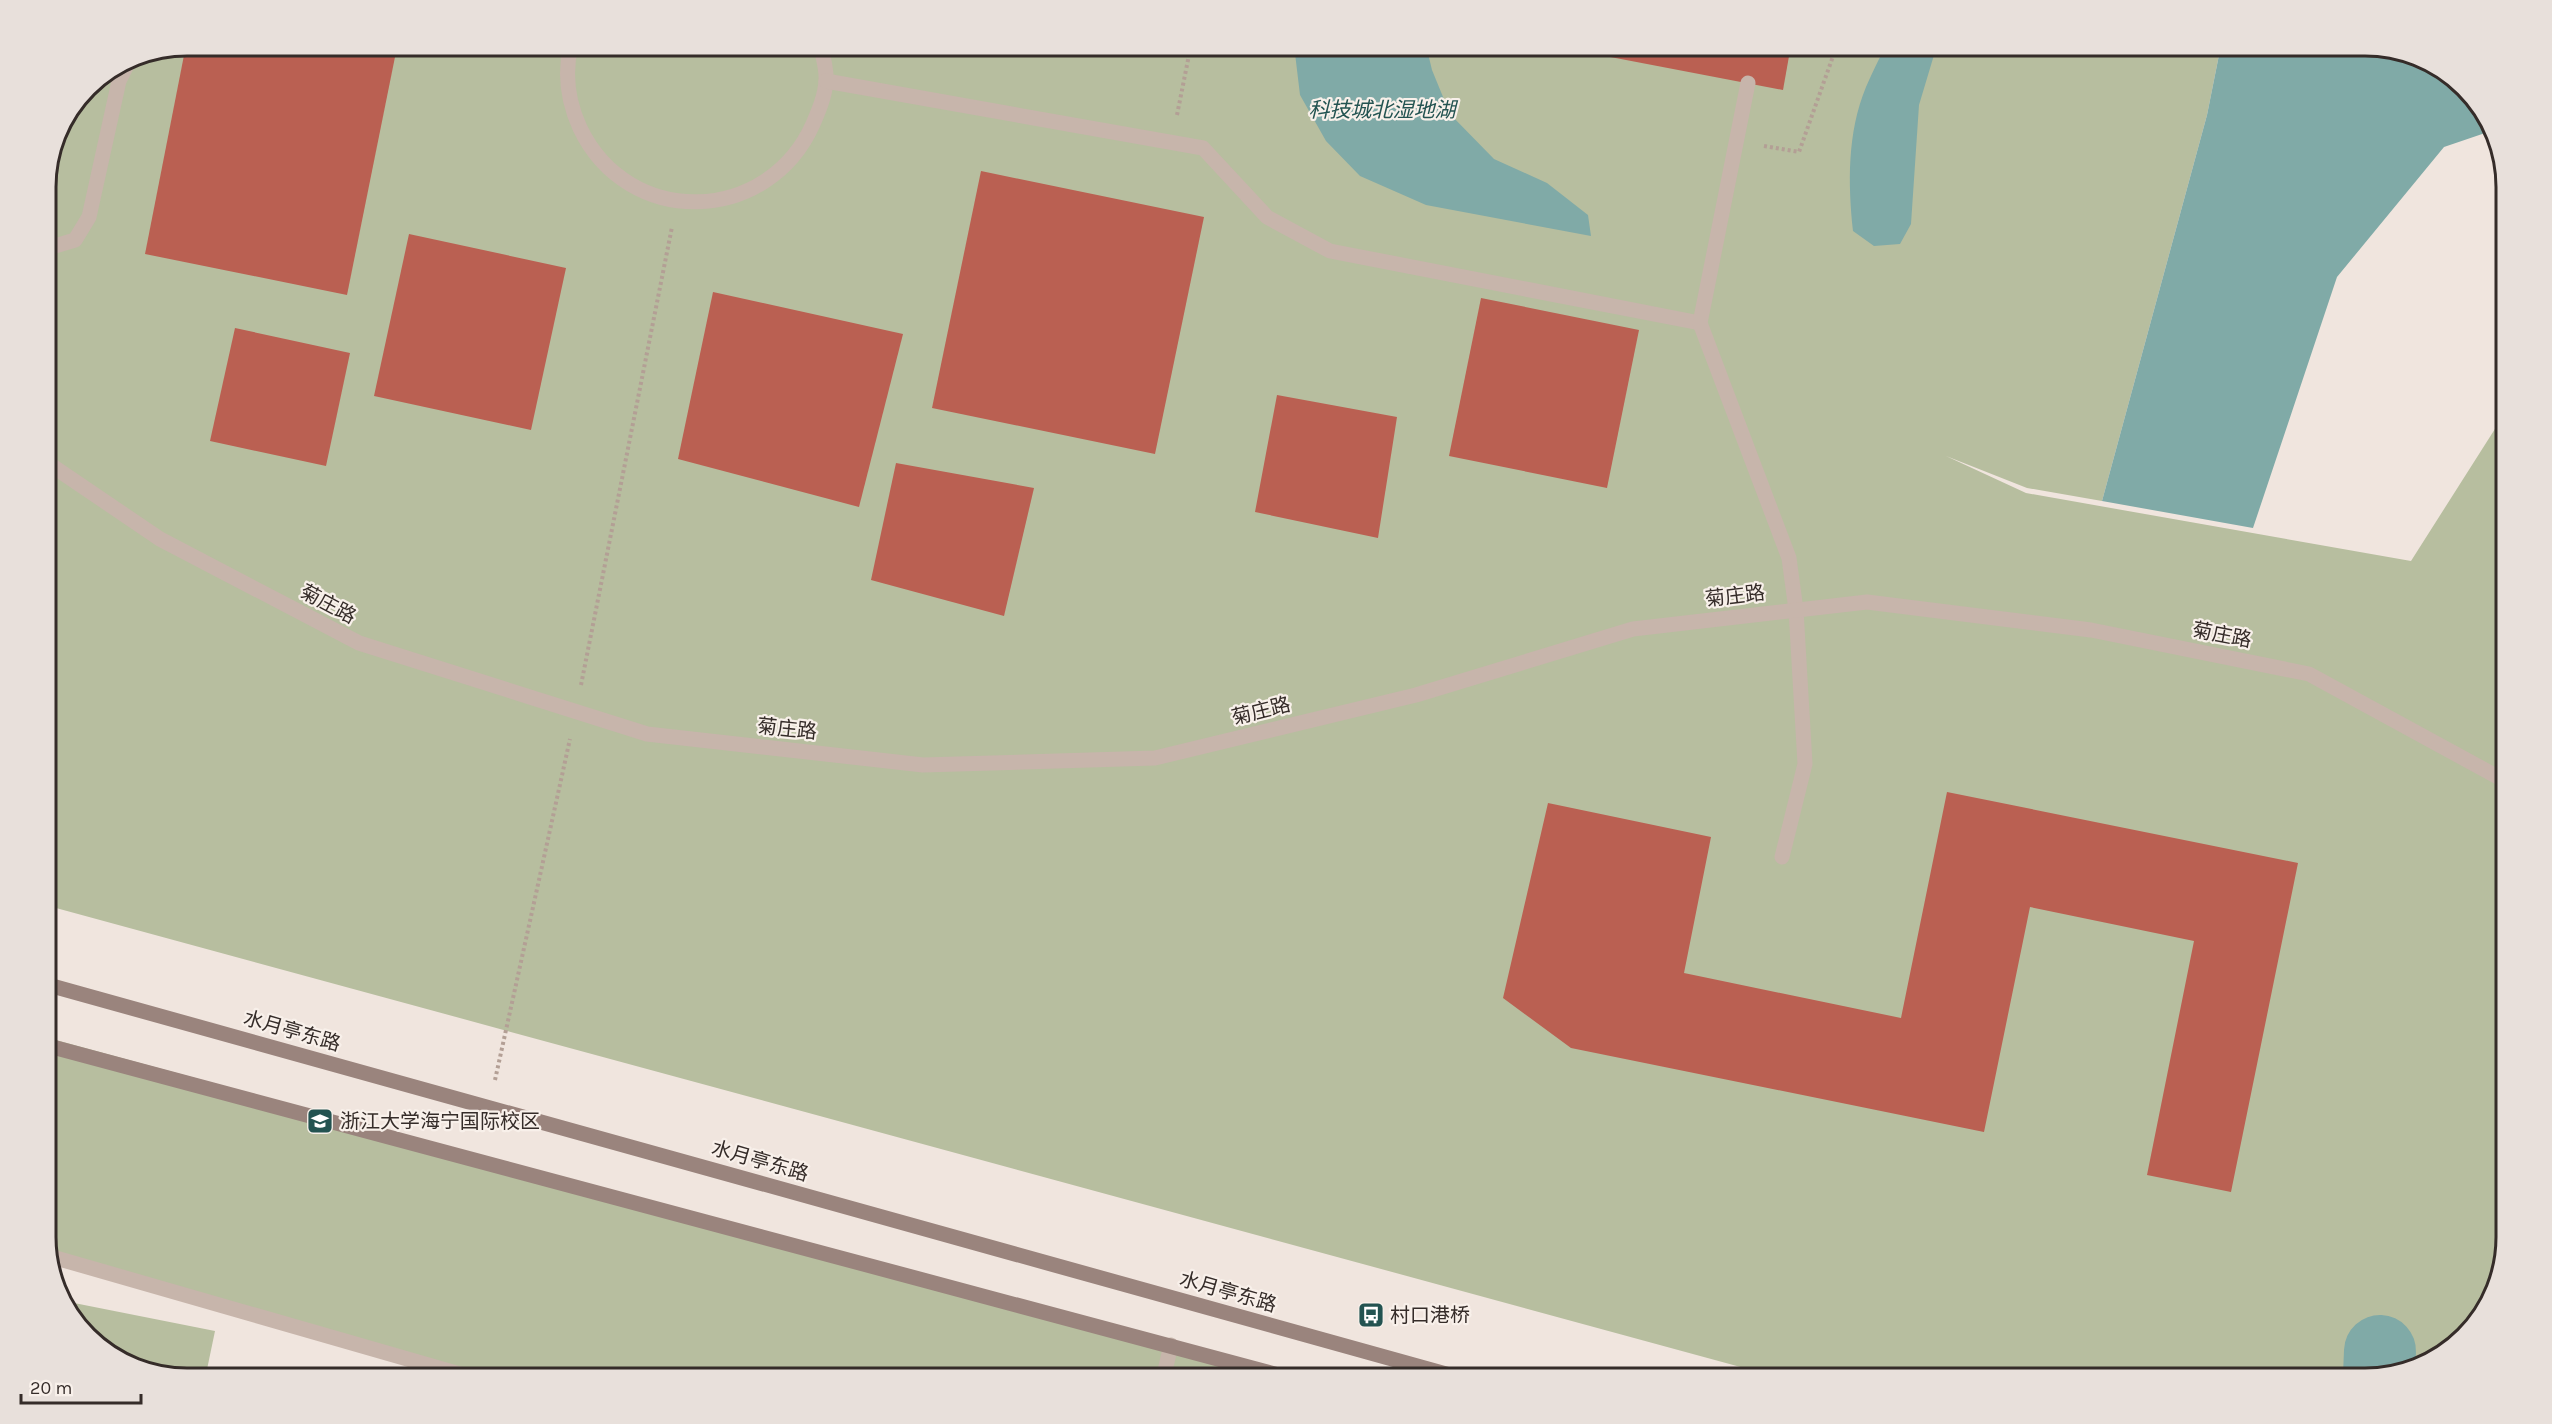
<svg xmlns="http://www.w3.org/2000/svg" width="2552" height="1424" font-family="Karla,'Noto Sans SC',sans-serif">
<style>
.green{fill:#b7be9f}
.water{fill:#80aaa7}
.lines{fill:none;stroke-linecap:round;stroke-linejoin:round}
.river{stroke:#80aaa7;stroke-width:72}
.building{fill:#ba6052}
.path{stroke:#b39f95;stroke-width:4;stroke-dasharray:3 3;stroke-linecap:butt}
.service{stroke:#c7b5ab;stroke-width:15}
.minor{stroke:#c7b5ab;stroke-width:15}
.secondary{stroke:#9a847d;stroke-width:15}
.labels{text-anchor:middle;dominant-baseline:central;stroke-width:4.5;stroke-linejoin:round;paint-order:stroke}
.street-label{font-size:20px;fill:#352c29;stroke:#f8f0ea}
.poi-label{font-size:20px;fill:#352c29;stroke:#f8f0ea;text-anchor:start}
.water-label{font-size:21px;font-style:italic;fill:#235351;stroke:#f8f0ea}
.rim{fill:none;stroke:#352c29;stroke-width:3}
</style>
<rect width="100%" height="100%" fill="#f0e5de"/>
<g class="green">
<path d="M187,45H2221L2207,115L2102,501L2027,488L1946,456L2026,493L2411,561L2507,410V1238L2488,1308L2436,1360L2366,1379H1785L45,905V178L56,132L87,86L133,56Z"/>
<path d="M45,1037L1171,1345L1283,1379H477L49,1256L45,1246Z"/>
<path d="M64,1301L215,1331L205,1379H187L116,1360L69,1316Z"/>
</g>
<g class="water">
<path d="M1294,45H1426L1432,70L1450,114L1494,159L1547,183L1588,215L1591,236L1426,205L1360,176L1326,141L1300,95Z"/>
<path d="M1886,45H1937L1919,105L1911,224L1900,244L1874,246L1853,231C1848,184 1847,133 1866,87C1872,73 1879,59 1886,45Z"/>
<path d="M2221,45H2365L2436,64L2483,108L2491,131L2444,147L2337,277L2253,528L2102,501L2207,115Z"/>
</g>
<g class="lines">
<path class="river" d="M2379,1375L2380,1351"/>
</g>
<g class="building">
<path d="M186,45H360L396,52L347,295L145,254Z"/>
<path d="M1602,45H1791L1783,90L1600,55Z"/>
<path d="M981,171L1204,217L1155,454L932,408Z"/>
<path d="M409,234L566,268L531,430L374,396Z"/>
<path d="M713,292L903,334L859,507L678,459Z"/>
<path d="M1481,298L1639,330L1607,488L1449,456Z"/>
<path d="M235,328L350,353L326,466L210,441Z"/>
<path d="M1277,395L1397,417L1378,538L1255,512Z"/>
<path d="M896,463L1034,488L1004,616L871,580Z"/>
<path d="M1947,792L2298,863L2231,1192L2147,1175L2194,941L2030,907L1984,1132L1571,1048L1503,998L1548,803L1711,837L1684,973L1901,1018Z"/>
</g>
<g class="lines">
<g class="path">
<path d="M1177,115L1191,45"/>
<path d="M1764,146L1799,152L1837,45"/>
<path d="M581,685L672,227"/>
<path d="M495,1080L570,739"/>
</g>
<g class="service">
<path d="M571,45C564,74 568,102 580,128C628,229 768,225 813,124C819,110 825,96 826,81C827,69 823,56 820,45"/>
<path d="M826,81L1203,148L1267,217L1330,251L1700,323"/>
<path d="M1748,83L1700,323L1789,558L1796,610L1805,764L1782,857"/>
<path d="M45,249L75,240L89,217L119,81L131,57"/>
<path d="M1163,1379L1171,1345"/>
</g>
<g class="minor">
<path d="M45,461L160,539L359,643L647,734L923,765L1155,758L1416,695L1633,629L1867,602L2091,630L2309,674L2507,782"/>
<path d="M49,1256L477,1379"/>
</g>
<g class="secondary">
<path d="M45,984L1464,1379"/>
<path d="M45,1045L1293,1379"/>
</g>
</g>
<defs>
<symbol id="university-square" viewBox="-11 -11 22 22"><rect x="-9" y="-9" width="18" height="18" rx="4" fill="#235351" stroke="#f8f0ea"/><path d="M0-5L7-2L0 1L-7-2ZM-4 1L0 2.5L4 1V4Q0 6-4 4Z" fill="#fff"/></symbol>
<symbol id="bus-square" viewBox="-11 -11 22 22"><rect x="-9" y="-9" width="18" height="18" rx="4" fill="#235351" stroke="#f8f0ea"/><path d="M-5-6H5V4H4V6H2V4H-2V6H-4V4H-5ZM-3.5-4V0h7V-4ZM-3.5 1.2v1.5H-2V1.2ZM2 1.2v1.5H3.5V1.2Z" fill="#fff"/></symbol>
</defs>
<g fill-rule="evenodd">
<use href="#university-square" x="305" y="1106" width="30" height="30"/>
<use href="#bus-square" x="1356" y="1300" width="30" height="30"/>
</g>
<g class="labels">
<g class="street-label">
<text transform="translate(1735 596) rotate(-7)">菊庄路</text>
<text transform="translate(328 604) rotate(28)">菊庄路</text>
<text transform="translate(2222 635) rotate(11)">菊庄路</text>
<text transform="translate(1261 711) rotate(-14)">菊庄路</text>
<text transform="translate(787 729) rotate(6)">菊庄路</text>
<text transform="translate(292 1031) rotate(16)">水月亭东路</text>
<text transform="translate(760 1161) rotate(16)">水月亭东路</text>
<text transform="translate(1228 1292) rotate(16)">水月亭东路</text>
</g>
<g class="poi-label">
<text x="340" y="1121">浙江大学海宁国际校区</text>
<text x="1390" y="1315">村口港桥</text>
</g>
<g class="water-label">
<text x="1382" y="110">科技城北湿地湖</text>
</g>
</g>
<path d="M0 0H2552V1424H0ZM187 56H2365A131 131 0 0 1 2496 187V1237A131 131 0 0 1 2365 1368H187A131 131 0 0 1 56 1237V187A131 131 0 0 1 187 56Z" fill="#e8e0db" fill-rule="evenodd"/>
<path class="rim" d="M187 56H2365A131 131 0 0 1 2496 187V1237A131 131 0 0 1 2365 1368H187A131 131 0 0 1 56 1237V187A131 131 0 0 1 187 56Z"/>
<path d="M21 1394v9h120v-9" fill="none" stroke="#352c29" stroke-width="3"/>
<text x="30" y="1394" font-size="18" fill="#352c29" stroke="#f8f0ea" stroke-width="4.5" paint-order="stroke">20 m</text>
</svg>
